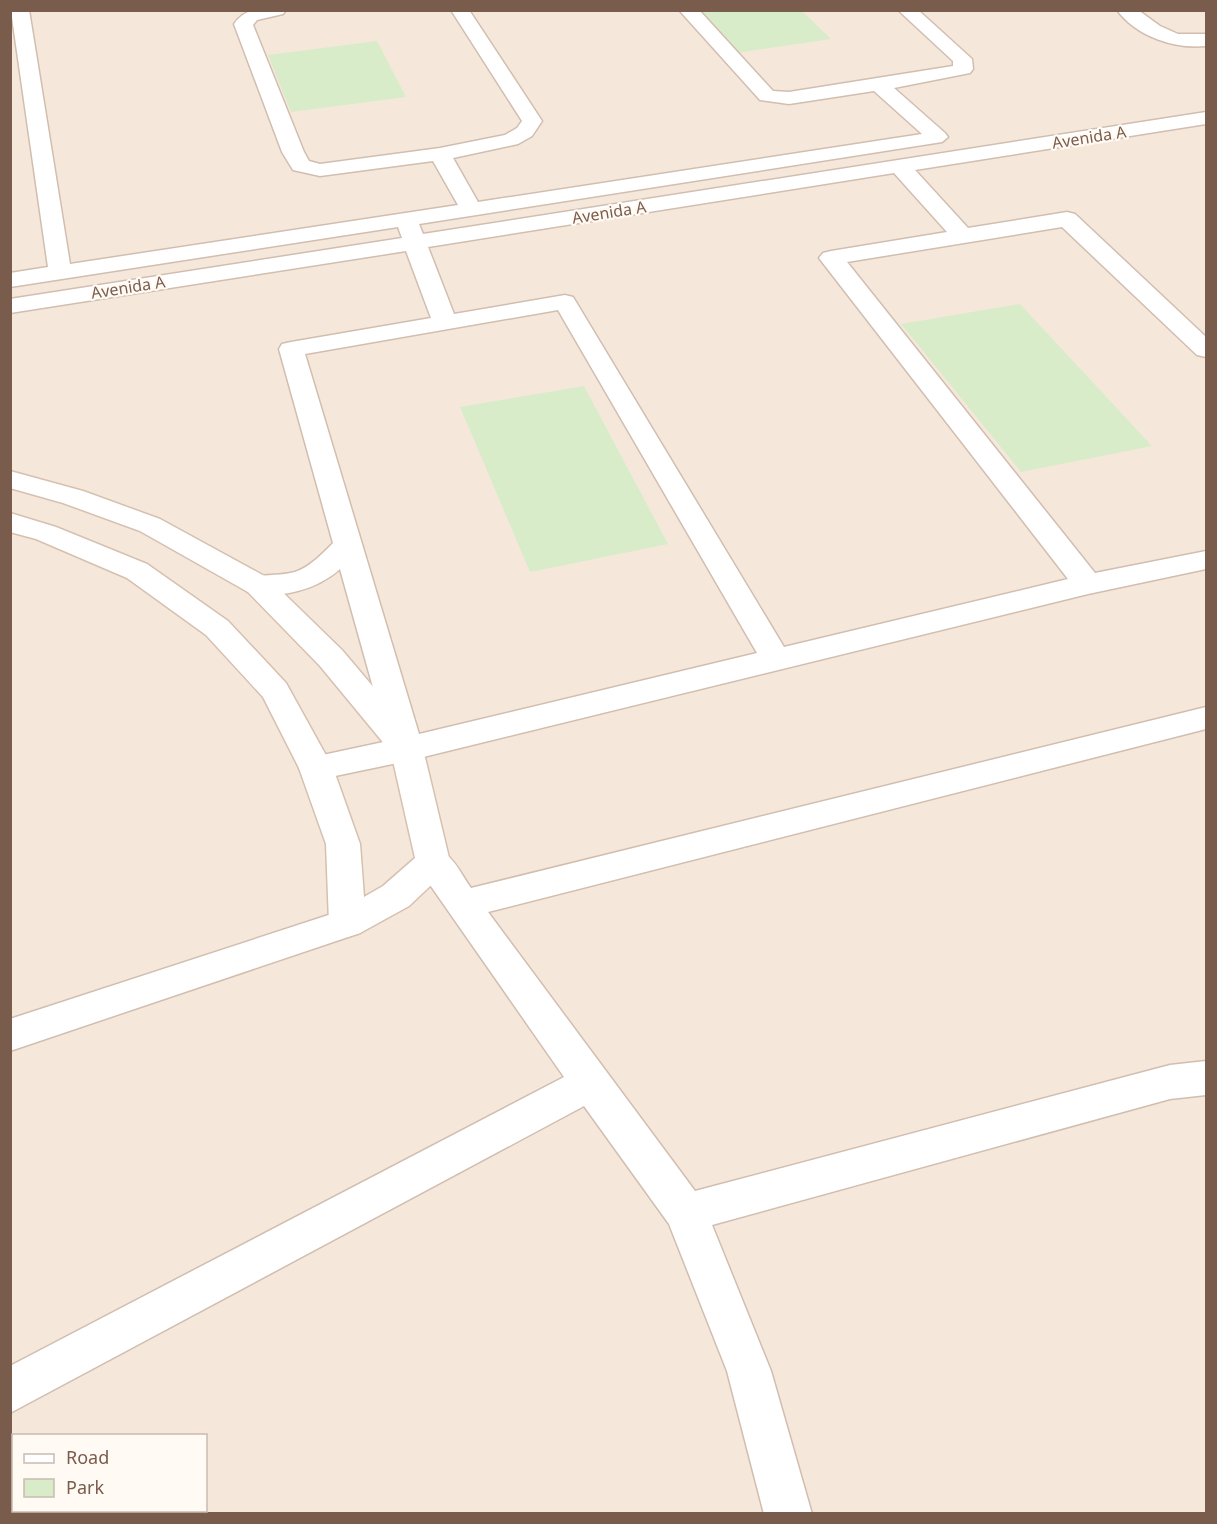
<svg xmlns="http://www.w3.org/2000/svg" width="1217" height="1524" font-family="'Noto Sans',sans-serif">
<style>
.residential{fill:#f5e8da;fill-rule:evenodd}
.green{fill:#d8ecc9}
.lines{fill:none;stroke-linecap:round;stroke-linejoin:round}
.street-casing{stroke:#d1beb0;stroke-width:3}
.secondary-casing{stroke:#d6c0b0;stroke-width:3}
.street{fill:#fff;fill-rule:evenodd}
.secondary{fill:#fff;fill-rule:evenodd}
.labels{text-anchor:middle;dominant-baseline:central;stroke-width:4.5;stroke-linejoin:round;paint-order:stroke}
.far-street-label{font-size:16px;fill:#7a5c4d;stroke:#fffaf3}
</style>
<rect width="100%" height="100%" fill="#fdf6ec"/>
<path class="residential" d="M10,11H1206V1513H11ZM14,1436H206V1510H14Z"/>
<g class="green">
<path d="M699,11H802L831,39L736,53Z"/>
<path d="M377,41L406,97L291,112L268,55Z"/>
<path d="M1020,304L1152,446L1021,472L901,324Z"/>
<path d="M584,386L668,544L530,572L460,407Z"/>
</g>
<g class="lines">
<defs>
<g id="street">
<path d="M11,10H29L70,264L458,205L433,161L320,176L293,170L282,152L234,24C247,5 265,10 286,10L283,14L257,20L253,25L304,152L309,161L320,164L440,148L505,135L517,128L522,121L451,10H469L542,121L532,136L518,144L453,158L478,202L922,134L874,91L789,104L760,100L679,10H699L773,91L789,92L953,66V61L898,10H918L972,59L973,69L970,73L894,88L945,133L948,137L942,142L419,224L423,234L1206,112V124L915,170L968,228L1067,212L1075,214L1206,337V357L1197,355L1062,227L847,262L1095,573L1206,551V569L1088,594L407,761L316,780L304,777L299,768L304,759L388,741L340,569C317,590 278,600 248,592L243,585L248,578C263,574 280,576 295,572C310,567 322,554 333,543L279,349L282,344L291,342L431,318L406,251L10,313V299L402,238L398,227L10,287V273L48,267ZM894,173L947,232L831,251L823,253L819,258L1068,579L784,647L573,297L565,295L454,314L428,247ZM558,310L757,653L419,734L305,354Z"/>
<path d="M1117,10H1138L1160,26L1178,34H1206V46C1175,49 1137,37 1117,10Z"/>
<path d="M1206,707V729L488,912L695,1191L1170,1065L1206,1061V1095L1170,1099L712,1225L771,1371L812,1514H764L727,1371L669,1224L584,1106L10,1413V1366L564,1077L421,872L416,862L421,852C449,843 456,867 471,888Z"/>
<path d="M347,909L360,913L365,923L360,933L10,1051V1019Z"/>
</g>
<path id="secondary" d="M10,471L83,491L160,519L268,578L342,650L419,741L423,749L450,862L445,872L409,906L360,933L347,937L334,933L329,923L326,844L299,768L263,697L206,635L127,578L36,539L10,532V513L56,527L147,564L228,621L286,683L333,768L360,844L364,897L383,886L415,858L391,752L320,666L248,592L140,531L63,503L10,488Z"/>
</defs>
<use href="#street" class="street-casing"/>
<use href="#secondary" class="secondary-casing"/>
<use href="#street" class="street"/>
<use href="#secondary" class="secondary"/>
</g>
<g class="labels">
<g class="far-street-label">
<text transform="translate(1089 137) rotate(-9)">Avenida A</text>
<text transform="translate(609 212) rotate(-9)">Avenida A</text>
<text transform="translate(128 287) rotate(-9)">Avenida A</text>
</g>
</g>
<rect width="1217" height="1524" fill="none" stroke="#7a5c4d" stroke-width="24"/>
<rect x="12" y="1434" width="195" height="78" fill="#fffaf3" stroke="#cabbb1" stroke-width="1.5"/>
<rect x="24" y="1454" width="30" height="9" fill="#ffffff" stroke="#cabbb1" stroke-width="1.5"/>
<text x="66" y="1464" font-size="18" fill="#7a5c4d">Road</text>
<rect x="24" y="1479" width="30" height="18" fill="#d8ecc9" stroke="#cabbb1" stroke-width="1.5"/>
<text x="66" y="1494" font-size="18" fill="#7a5c4d">Park</text>
</svg>
